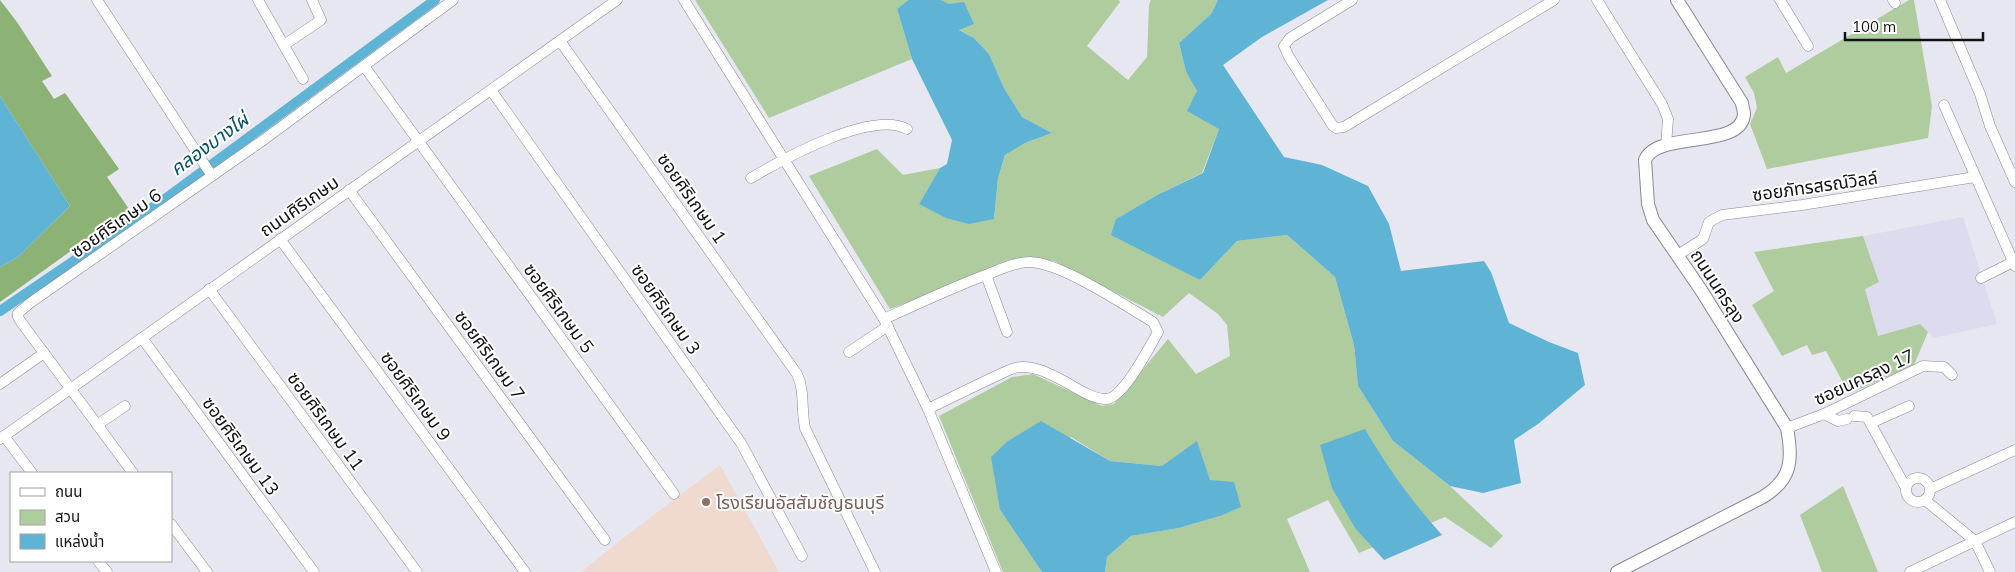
<svg xmlns="http://www.w3.org/2000/svg" width="2015" height="572" font-family="Mulish,'Noto Sans Thai',sans-serif">
<style>
.built{fill:#dcdcee}
.education{fill:#f0d9ce}
.green{fill:#afcc9f}
.forest{fill:#8cb375}
.water{fill:#5fb4d5}
.lines{fill:none;stroke-linecap:round;stroke-linejoin:round}
.canal{stroke:#5fb4d5;stroke-width:10}
.minor-casing{stroke:#888892;stroke-width:11}
.tertiary-casing{stroke:#888892;stroke-width:14}
.minor{stroke:#fff;stroke-width:10}
.tertiary{stroke:#fff;stroke-width:12}
.education-dot{fill:#8d6e63;stroke:#fff;stroke-width:2}
.labels{text-anchor:middle;dominant-baseline:central;stroke-width:4;stroke-linejoin:round;paint-order:stroke}
.street-label{font-size:18px;fill:#111114;stroke:#fff}
.education-label{font-size:18px;fill:#785e54;stroke:#fff;text-anchor:start}
.water-label{font-size:19px;font-style:italic;fill:#014f65;stroke:#fff}
</style>
<rect width="100%" height="100%" fill="#e7e7f2"/>
<path class="built" d="M1963,217L1997,324L1934,338L1920,325L1878,336L1865,289L1879,281L1863,236Z"/>
<path class="education" d="M720,465L779,572H581L622,539Z"/>
<g class="green">
<path d="M695,0H908L897,9L912,59L769,118Z"/>
<path d="M941,0H1119L1120,2L1087,46L1128,80L1147,57L1149,5L1151,0H1218L1211,14L1179,43L1186,72L1219,129L1202,173L1157,195L1116,219L1200,280L1237,241L1287,235L1335,277L1354,345L1358,386L1393,441L1450,486L1503,536L1491,548L1445,517L1359,553L1328,500L1287,519L1310,572H1105L1107,557L1131,536L1179,528L1220,516L1210,480L1162,466L1110,461L1071,437L1000,510L1042,572H1003L939,416L1012,377L1033,374L1102,406L1114,404L1168,339L1196,374L1230,356L1227,325L1218,314L1189,293L1163,317L1054,261L1026,258L890,309L809,176L877,149L903,175L940,168L919,204L994,219L998,178L1005,155L1025,143L1052,133L1022,117L1004,88L989,54L974,38L958,29L949,4Z"/>
<path d="M1909,0H1914L1932,106L1928,138L1767,169L1750,124L1757,108L1754,93L1745,77L1778,57L1786,73Z"/>
<path d="M1863,236L1879,282L1865,289L1878,336L1920,324L1928,332L1914,365L1849,394L1826,351L1812,355L1807,345L1782,356L1752,305L1774,291L1754,252Z"/>
<path d="M1843,486L1878,572H1822L1800,515Z"/>
</g>
<path class="forest" d="M0,0L17,22L52,76L42,81L54,99L65,93L119,169L107,177L129,209L0,302V267L18,257L70,206L0,96Z"/>
<g class="water">
<path d="M908,0H941L949,4L964,2L974,24L959,30L974,38L989,54L1004,88L1022,117L1052,133L1025,143L1005,155L998,178L994,219L969,224L946,218L919,204L940,168L947,164L952,140L912,59L897,9Z"/>
<path d="M1218,0H1328L1262,37L1223,65L1284,157L1322,165L1368,186L1389,224L1401,271L1484,261L1491,272L1509,323L1549,342L1578,353L1585,385L1538,424L1514,440L1521,483L1483,493L1450,486L1393,441L1358,386L1354,345L1335,277L1287,235L1237,241L1200,280L1111,235L1116,219L1157,195L1203,173L1219,129L1187,111L1197,91L1186,72L1179,43L1211,14Z"/>
<path d="M0,96L70,206L18,257L0,267Z"/>
<path d="M1041,421L1110,461L1162,466L1197,441L1210,480L1234,482L1241,507L1220,516L1179,528L1131,536L1107,557L1105,572H1042L1000,510L991,457L1008,441Z"/>
<path d="M1365,429C1387,467 1412,502 1442,535L1384,560L1355,528L1332,488L1320,445Z"/>
</g>
<g class="lines">
<path class="canal" d="M0,311L165,199L435,0"/>
<defs>
<g id="minor">
<path d="M97,0L212,176"/>
<path d="M258,0L303,79"/>
<path d="M684,0L884,319L928,409L996,572"/>
<path d="M1352,0L1290,38L1284,46L1289,57L1333,126L1336,128L1344,127L1554,0"/>
<path d="M1597,0L1662,104L1668,119L1666,146"/>
<path d="M1780,0L1808,46"/>
<path d="M1893,0L1895,3"/>
<path d="M1940,0L1980,94L1990,126L2015,182"/>
<path d="M560,41L797,374C805,391 801,409 805,428L875,572"/>
<path d="M284,45L321,20L312,0"/>
<path d="M364,66L674,494"/>
<path d="M491,90L741,443L802,556"/>
<path d="M1944,105L2015,266"/>
<path d="M751,178C783,159 871,110 907,129"/>
<path d="M349,190L605,540"/>
<path d="M280,239L525,572"/>
<path d="M1678,255L1703,239L1709,222L1722,215L1802,205L1975,177"/>
<path d="M986,275L1007,332"/>
<path d="M1981,278L2013,262"/>
<path d="M209,289L417,572"/>
<path d="M884,319C917,304 949,289 983,276C997,271 1014,262 1030,262C1062,263 1124,305 1153,322L1158,332C1150,346 1123,399 1106,399C1091,399 1074,386 1060,379C1048,373 1035,366 1021,367C1012,367 1004,373 996,376C973,387 950,398 928,409"/>
<path d="M142,338L314,572"/>
<path d="M849,352L888,326"/>
<path d="M0,384L44,353"/>
<path d="M1824,414L1838,421L1847,419"/>
<path d="M1854,416L1867,417L1906,488"/>
<path d="M1871,423L1909,406"/>
<path d="M97,425L125,406"/>
<path d="M1787,428L1824,414L1923,366L1944,367L1952,375"/>
<path d="M4,436L32,473"/>
<path d="M0,439L617,0"/>
<path d="M133,473L21,322L18,317V313L30,303L262,141L453,0"/>
<circle cx="1918" cy="490" r="12"/>
<path d="M1930,489L2015,450"/>
<path d="M1925,500L1975,541L1990,572"/>
<path d="M171,524L207,572"/>
<path d="M98,561L107,572"/>
<path d="M1910,572L2015,522"/>
</g>
<path id="tertiary" d="M1617,572L1763,497C1792,479 1793,460 1787,428L1701,290L1653,220L1648,204L1645,160C1657,130 1742,150 1744,114C1744,110 1742,106 1742,103L1677,0"/>
</defs>
<use href="#minor" class="minor-casing"/>
<use href="#tertiary" class="tertiary-casing"/>
<use href="#minor" class="minor"/>
<use href="#tertiary" class="tertiary"/>
</g>
<circle class="education-dot" cx="706" cy="502" r="5"/>
<g class="labels">
<g class="street-label">
<text transform="translate(1815 186) rotate(-8)">ซอยภัทรสรณ์วิลล์</text>
<text transform="translate(692 198) rotate(55)">ซอยศิริเกษม 1</text>
<text transform="translate(299 206) rotate(-35)">ถนนศิริเกษม</text>
<text transform="translate(116 223) rotate(-35)">ซอยศิริเกษม 6</text>
<text transform="translate(1718 286) rotate(57)">ถนนนครลุง</text>
<text transform="translate(559 308) rotate(54)">ซอยศิริเกษม 5</text>
<text transform="translate(666 309) rotate(55)">ซอยศิริเกษม 3</text>
<text transform="translate(490 355) rotate(54)">ซอยศิริเกษม 7</text>
<text transform="translate(1864 377) rotate(-25)">ซอยนครลุง 17</text>
<text transform="translate(416 396) rotate(54)">ซอยศิริเกษม 9</text>
<text transform="translate(326 421) rotate(54)">ซอยศิริเกษม 11</text>
<text transform="translate(241 446) rotate(54)">ซอยศิริเกษม 13</text>
</g>
<g class="education-label">
<text x="716" y="502">โรงเรียนอัสสัมชัญธนบุรี</text>
</g>
<g class="water-label">
<text transform="translate(209 144) rotate(-36)">คลองบางไผ่</text>
</g>
</g>
<rect x="10" y="472" width="162" height="90" fill="#ffffff" stroke="#a0a0a1"/>
<rect x="20" y="488" width="25" height="8" fill="#ffffff" stroke="#a0a0a1"/>
<text x="55" y="497" font-size="15" fill="#111114">ถนน</text>
<rect x="20" y="510" width="25" height="15" fill="#afcc9f" stroke="#a0a0a1"/>
<text x="55" y="522" font-size="15" fill="#111114">สวน</text>
<rect x="20" y="534" width="25" height="15" fill="#5fb4d5" stroke="#a0a0a1"/>
<text x="55" y="547" font-size="15" fill="#111114">แหล่งน้ำ</text>
<path d="M1845 32v8h138v-8" fill="none" stroke="#111114" stroke-width="2.5"/>
<text x="1852" y="32" font-size="15" fill="#111114" stroke="#ffffff" stroke-width="4" paint-order="stroke">100 m</text>
</svg>
